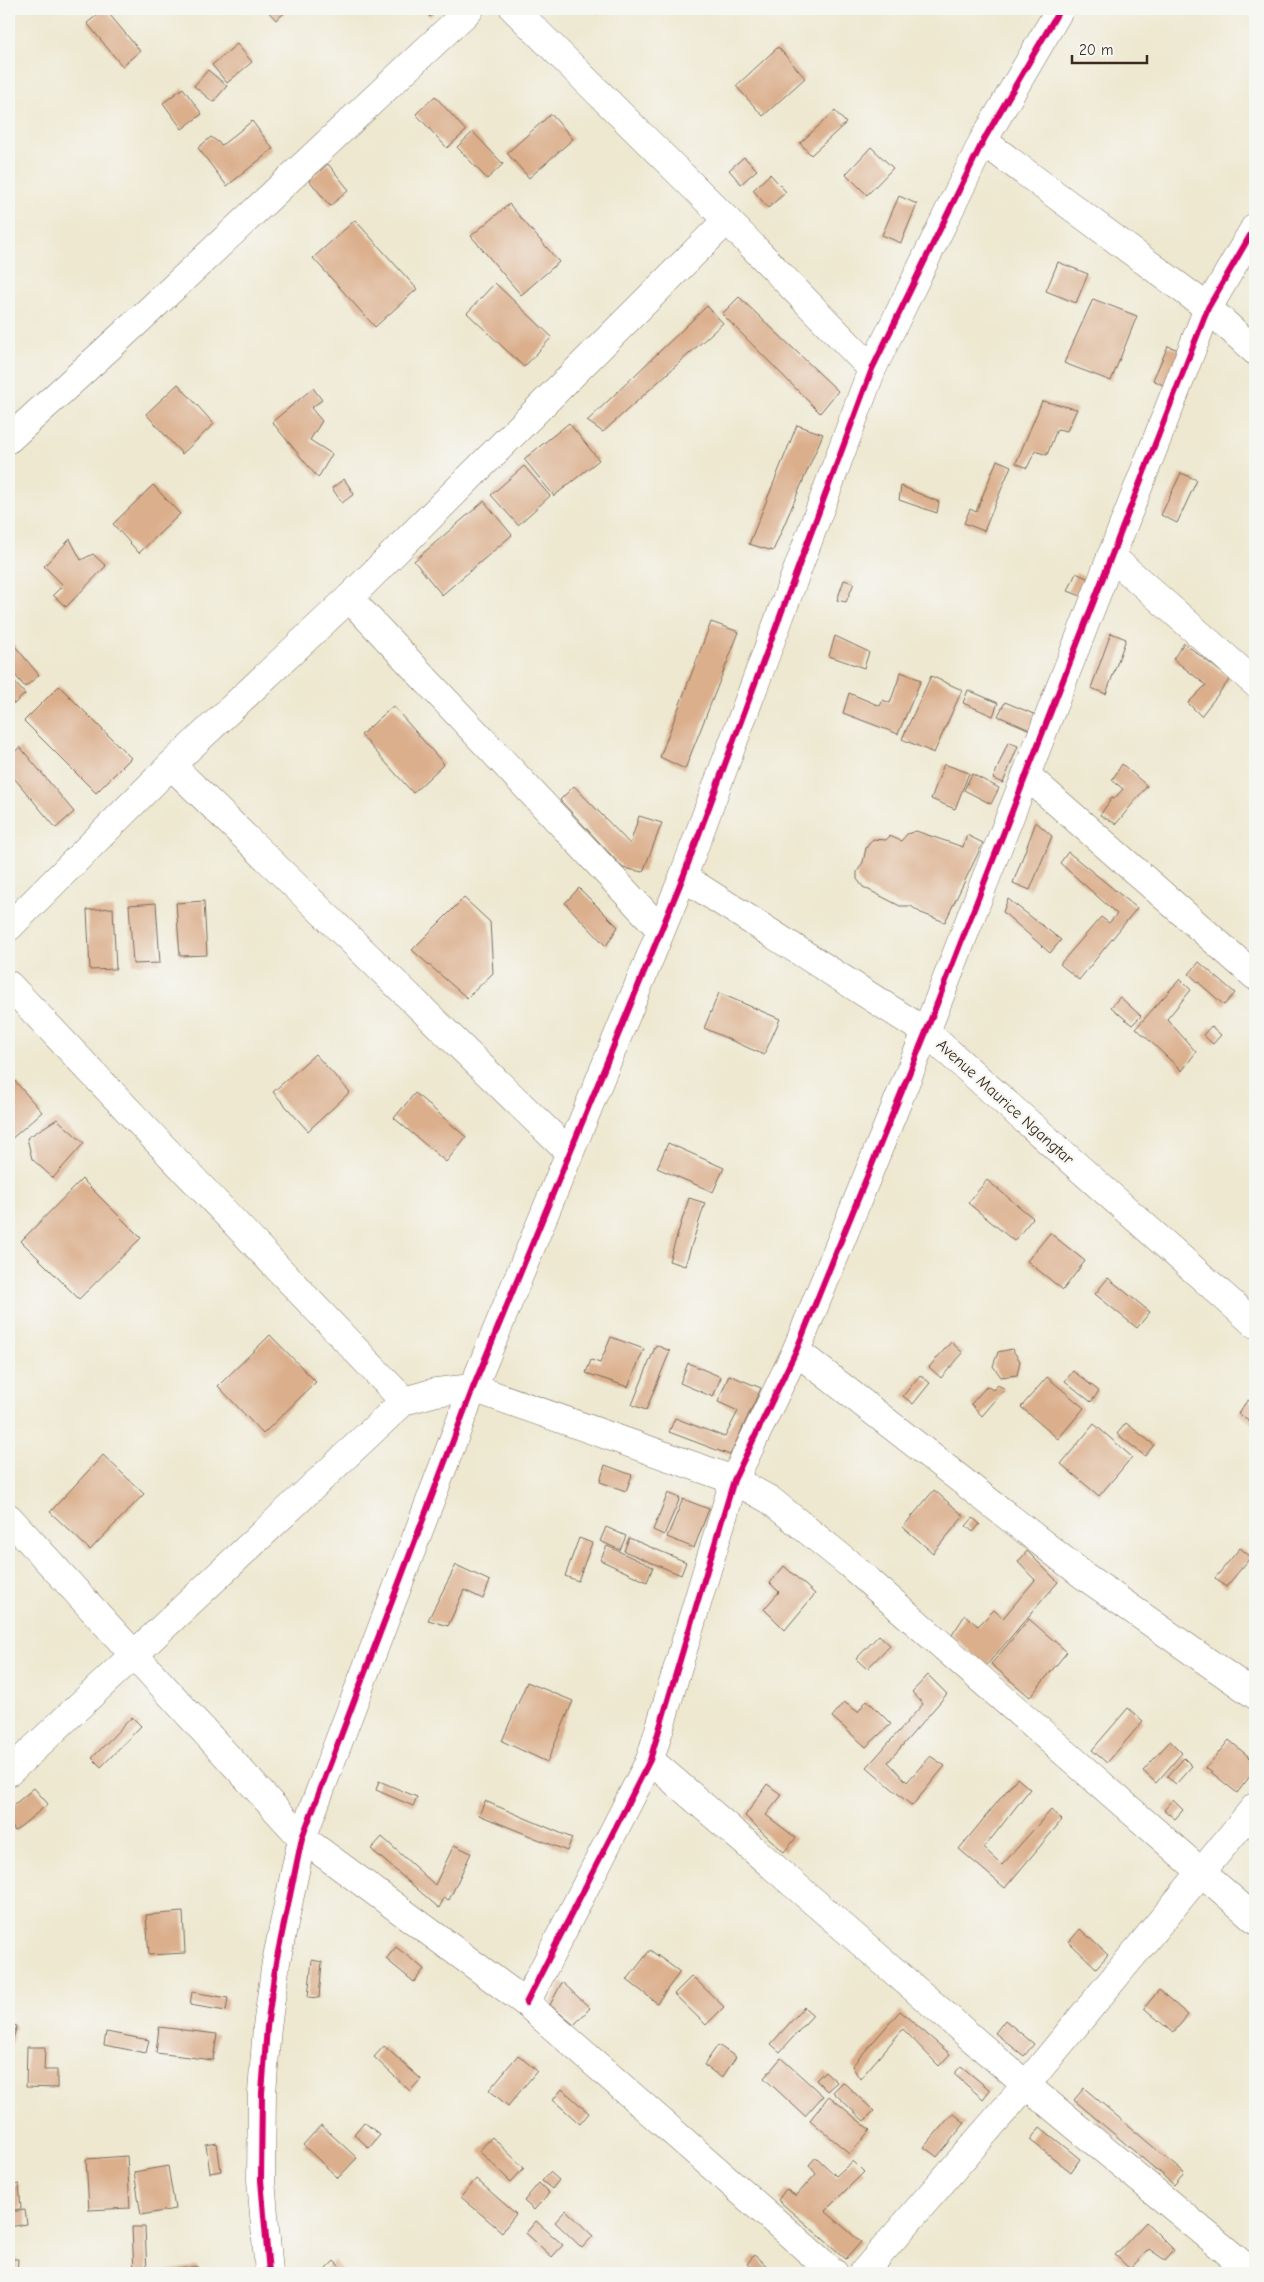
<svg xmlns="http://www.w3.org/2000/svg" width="1264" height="2282" font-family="'Comic Neue',sans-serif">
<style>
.building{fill:#dbaf8c}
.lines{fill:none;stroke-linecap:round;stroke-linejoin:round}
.minor-casing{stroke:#7a6c5c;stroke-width:29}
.minor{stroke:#fff;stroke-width:28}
.cycleway-casing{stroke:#f6f6f2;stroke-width:9}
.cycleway{stroke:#d6006c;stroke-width:6}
.labels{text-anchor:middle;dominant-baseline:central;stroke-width:4.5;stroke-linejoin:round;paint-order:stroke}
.street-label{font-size:16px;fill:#3b2a1e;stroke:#f6f6f2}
</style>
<rect width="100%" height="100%" fill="#f6f6f2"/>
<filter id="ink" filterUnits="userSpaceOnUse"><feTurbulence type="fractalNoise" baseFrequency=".02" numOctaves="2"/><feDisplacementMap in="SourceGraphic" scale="10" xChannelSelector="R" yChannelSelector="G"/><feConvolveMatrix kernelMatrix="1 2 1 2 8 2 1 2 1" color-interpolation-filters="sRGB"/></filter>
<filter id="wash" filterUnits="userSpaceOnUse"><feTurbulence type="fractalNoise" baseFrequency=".0096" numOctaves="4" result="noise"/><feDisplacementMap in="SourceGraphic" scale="20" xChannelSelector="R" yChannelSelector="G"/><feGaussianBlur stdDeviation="1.12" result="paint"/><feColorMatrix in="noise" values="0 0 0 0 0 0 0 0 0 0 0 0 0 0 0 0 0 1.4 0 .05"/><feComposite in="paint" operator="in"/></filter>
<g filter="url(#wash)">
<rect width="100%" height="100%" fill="#eee8d0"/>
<g id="blocks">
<g class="building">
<path d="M105,9L140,51L122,66L87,23Z"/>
<path d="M266,9H289L276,20Z"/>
<path d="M423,9H438L430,17Z"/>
<path d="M592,9H603L597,14Z"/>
<path d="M237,44L252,62L227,83L212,65Z"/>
<path d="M778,47L805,78L763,116L736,86Z"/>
<path d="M208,70L227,86L213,102L194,86Z"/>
<path d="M183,88L202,114L182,129L163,103Z"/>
<path d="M435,96L466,131L447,148L416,114Z"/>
<path d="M835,111L846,123L811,155L800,143Z"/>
<path d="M551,114L573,139L529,178L507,153Z"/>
<path d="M252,121L273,149L227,186L198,148L211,137L222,145Z"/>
<path d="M473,132L503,164L487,179L457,147Z"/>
<path d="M871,147L893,168L867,195L846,174Z"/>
<path d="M744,157L757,170L741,184L729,170Z"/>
<path d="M328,164L349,190L330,206L309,180Z"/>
<path d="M770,174L786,192L768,208L753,190Z"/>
<path d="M899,196L917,204L901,243L882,235Z"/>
<path d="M509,204L559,262L521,295L471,236Z"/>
<path d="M355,220L417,289L375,327L313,258Z"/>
<path d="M1058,262L1088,274L1076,303L1046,291Z"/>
<path d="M495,283L552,337L524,367L467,313Z"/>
<path d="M739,297L838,391L820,413L722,314Z"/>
<path d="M1093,299L1137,316L1111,381L1064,363Z"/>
<path d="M707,306L723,323L603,432L587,421Z"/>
<path d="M1168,346L1181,351L1165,386L1153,380Z"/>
<path d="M178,384L214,424L182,454L146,414Z"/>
<path d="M313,388L322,400L311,408L322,421L310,440L332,454L318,478L272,422Z"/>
<path d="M1042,401L1077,409L1067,431L1057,429L1047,455L1035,451L1027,468L1016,463Z"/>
<path d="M569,423L599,460L554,496L524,459Z"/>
<path d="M797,425L823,434L773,551L749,544Z"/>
<path d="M997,460L1011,466L984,531L964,523L970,509L976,512Z"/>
<path d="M524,466L550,496L518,525L491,495Z"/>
<path d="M1181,473L1197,480L1177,523L1161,515Z"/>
<path d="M344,479L354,494L342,503L332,488Z"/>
<path d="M153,485L180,514L139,553L113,524Z"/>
<path d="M901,486L939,502L937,513L899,500Z"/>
<path d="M484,501L512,535L442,595L414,561Z"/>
<path d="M70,539L81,560L93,554L106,566L66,607L53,595L63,585L44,566Z"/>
<path d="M1076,573L1089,579L1081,596L1068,591Z"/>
<path d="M844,580L854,583L846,602L837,600Z"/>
<path d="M711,622L739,632L685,769L660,757Z"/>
<path d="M1111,633L1126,639L1106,694L1091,688Z"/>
<path d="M835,636L869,652L864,668L829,656Z"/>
<path d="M10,640L39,675L25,687L9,668Z"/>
<path d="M1184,643L1230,679L1201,716L1188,703L1206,685L1173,659Z"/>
<path d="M901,672L921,680L898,734L843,713L849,693L880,706L883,700L890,703Z"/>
<path d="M9,676L25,694L14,704L9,698Z"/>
<path d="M931,676L962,690L934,753L902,739Z"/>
<path d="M59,686L131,758L96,793L24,721Z"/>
<path d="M968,690L998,703L993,716L963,703Z"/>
<path d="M1005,702L1036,715L1030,730L998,716Z"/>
<path d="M393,706L444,764L413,793L361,735Z"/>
<path d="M1008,742L1018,746L1003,783L993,779Z"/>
<path d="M20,747L74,812L56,828L9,772V757Z"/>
<path d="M944,764L969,773L955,809L931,799Z"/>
<path d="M1122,764L1147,786L1116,824L1100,815L1112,798L1114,799L1123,789L1112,780Z"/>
<path d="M972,774L999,788L991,804L964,790Z"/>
<path d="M574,786L630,844L639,816L662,823L643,872L623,868L560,800Z"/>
<path d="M1036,822L1052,836L1030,890L1013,883Z"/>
<path d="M916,831L963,847L967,835L983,843L945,922L921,913L911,906H900L863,887L857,879V872L863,862L866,848L873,839L886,840L890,836L901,841L907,834Z"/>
<path d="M1068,852L1137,908L1079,980L1060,964L1101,917L1109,923L1117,914L1060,863Z"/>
<path d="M579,888L618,927L606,946L565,903Z"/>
<path d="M464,898L490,922L493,973L467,998L412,950Z"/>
<path d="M1008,899L1061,940L1050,953L1003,912Z"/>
<path d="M204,901L207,955L180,956L176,903Z"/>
<path d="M156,903L160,963L133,964L129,905Z"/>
<path d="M113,908L116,969L90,970L87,910Z"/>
<path d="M1199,962L1235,993L1224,1005L1189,974Z"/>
<path d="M1180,979L1191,990L1167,1019L1196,1052L1182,1071L1136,1028Z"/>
<path d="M719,993L780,1019L764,1055L704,1028Z"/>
<path d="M1120,997L1141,1016L1132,1025L1111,1007Z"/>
<path d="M1211,1026L1221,1035L1213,1044L1203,1035Z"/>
<path d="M315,1054L350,1092L308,1131L273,1092Z"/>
<path d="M14,1080L42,1112L9,1141V1084Z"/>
<path d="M415,1093L466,1137L446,1162L394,1118Z"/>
<path d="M57,1119L84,1143L53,1178L32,1159L27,1138Z"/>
<path d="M668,1143L724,1168L713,1192L657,1168Z"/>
<path d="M82,1179L141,1238L79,1299L21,1241Z"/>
<path d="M987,1180L1033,1218L1014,1241L968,1203Z"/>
<path d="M689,1198L705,1203L685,1266L669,1261Z"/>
<path d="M1050,1233L1085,1261L1063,1290L1027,1261Z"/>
<path d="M1108,1278L1150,1312L1137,1328L1095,1294Z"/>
<path d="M270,1335L316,1382L263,1434L218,1386Z"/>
<path d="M611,1337L644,1349L628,1387L586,1373L591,1360L600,1363Z"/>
<path d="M951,1342L963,1353L941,1378L929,1367Z"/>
<path d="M656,1345L670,1351L646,1410L632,1405Z"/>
<path d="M1012,1349L1020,1361L1017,1375L1001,1377L993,1366L998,1352Z"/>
<path d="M688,1363L721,1377L713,1397L680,1383Z"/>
<path d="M1073,1371L1099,1391L1091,1402L1065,1381Z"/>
<path d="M729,1375L761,1388L730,1455L669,1432L675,1418L725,1437L738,1411L718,1402Z"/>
<path d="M920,1375L930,1383L913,1404L903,1396Z"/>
<path d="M1047,1377L1084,1408L1058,1439L1021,1407Z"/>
<path d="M998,1385L1005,1389L982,1416L971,1404L987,1386L993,1390Z"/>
<path d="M1248,1400L1255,1405V1426L1238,1413Z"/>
<path d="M1126,1423L1154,1445L1145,1456L1117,1434Z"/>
<path d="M1094,1424L1132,1457L1099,1496L1061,1464Z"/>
<path d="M103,1455L144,1494L90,1550L50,1512Z"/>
<path d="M605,1465L632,1475L626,1491L600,1482Z"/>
<path d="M934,1490L964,1516L933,1553L903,1527Z"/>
<path d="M668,1493L680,1498L664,1535L653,1530Z"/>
<path d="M683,1499L709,1509L694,1548L667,1537Z"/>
<path d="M973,1518L980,1524L973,1532L966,1526Z"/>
<path d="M606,1527L626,1536L620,1550L600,1541Z"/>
<path d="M579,1538L592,1543L578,1581L565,1576Z"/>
<path d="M629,1538L686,1562L681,1575L624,1551Z"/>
<path d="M607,1546L653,1567L647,1582L600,1560Z"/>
<path d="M1240,1548L1251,1557L1226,1587L1215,1578Z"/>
<path d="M1027,1551L1058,1582L986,1666L952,1635L965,1615L978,1626L994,1610L1003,1618L1035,1580L1018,1562Z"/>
<path d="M456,1565L490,1581L483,1599L464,1590L448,1626L428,1620Z"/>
<path d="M784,1566L815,1594L785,1630L764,1609L779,1592L770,1583Z"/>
<path d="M1029,1619L1067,1652L1030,1697L991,1664Z"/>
<path d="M879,1635L890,1645L867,1669L856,1659Z"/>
<path d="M928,1675L947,1694L888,1762L907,1782L930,1756L945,1766L912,1806L867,1767L923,1704L912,1692Z"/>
<path d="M527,1682L573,1701L547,1762L502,1741Z"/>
<path d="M867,1700L891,1724L866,1747L832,1717L844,1702L858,1712Z"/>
<path d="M1128,1708L1143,1721L1107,1763L1092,1750Z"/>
<path d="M132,1717L141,1726L101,1767L92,1758Z"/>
<path d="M1229,1740L1255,1762V1770L1237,1793L1206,1768Z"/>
<path d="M1170,1741L1182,1753L1156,1783L1143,1771Z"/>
<path d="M1184,1758L1192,1766L1176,1784L1167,1777Z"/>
<path d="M1017,1778L1030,1789L984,1848L1002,1865L1051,1810L1062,1820L1005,1888L959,1849Z"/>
<path d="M379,1781L417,1797L413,1806L376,1790Z"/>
<path d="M767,1784L782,1795L766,1815L796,1838L784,1852L745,1816Z"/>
<path d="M34,1788L48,1804L15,1831L9,1822V1809Z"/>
<path d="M1173,1800L1183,1810L1175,1819L1164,1810Z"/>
<path d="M485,1801L572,1838L567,1851L479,1815Z"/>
<path d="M382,1837L435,1885L454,1845L471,1853L449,1900L444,1898L439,1908L371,1849Z"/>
<path d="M183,1912L185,1953L149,1955L146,1915Z"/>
<path d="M1080,1929L1108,1955L1096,1968L1069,1942Z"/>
<path d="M396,1947L424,1969L414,1982L386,1959Z"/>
<path d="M650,1950L680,1972L657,2003L627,1980Z"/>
<path d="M312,1960L322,1962L319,1998L308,1997Z"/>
<path d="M692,1976L724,2007L706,2025L674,1994Z"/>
<path d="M562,1982L590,2008L574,2025L550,2005Z"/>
<path d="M1159,1990L1188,2015L1173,2033L1144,2008Z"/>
<path d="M192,1992L228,1998L226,2011L190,2005Z"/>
<path d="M804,2007L813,2015L780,2052L771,2044Z"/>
<path d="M900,2011L950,2054L939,2066L903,2029L860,2079L852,2066Z"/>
<path d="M1005,2020L1034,2044L1024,2056L995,2033Z"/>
<path d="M9,2024L17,2026L9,2051Z"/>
<path d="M159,2027L217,2034L213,2060L156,2053Z"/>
<path d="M106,2032L149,2040L146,2053L104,2045Z"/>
<path d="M718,2045L736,2057L722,2078L704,2065Z"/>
<path d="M384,2046L421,2079L410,2091L374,2057Z"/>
<path d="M27,2047H45L44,2070H57V2088L26,2087Z"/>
<path d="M518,2055L537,2071L508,2106L489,2090Z"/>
<path d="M781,2058L823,2096L805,2116L764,2078Z"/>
<path d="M961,2066L990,2090L983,2099L954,2074Z"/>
<path d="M825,2071L837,2082L827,2091L816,2080Z"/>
<path d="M843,2082L874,2111L864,2121L833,2092Z"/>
<path d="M1084,2088L1184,2173L1174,2185L1074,2100Z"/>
<path d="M562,2089L589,2113L580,2124L553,2100Z"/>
<path d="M829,2096L870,2130L850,2154L810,2120Z"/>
<path d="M953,2113L965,2123L937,2157L924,2147Z"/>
<path d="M364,2122L380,2135L369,2148L354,2134Z"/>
<path d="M321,2125L357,2158L338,2178L303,2145Z"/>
<path d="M1040,2127L1080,2159L1071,2172L1030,2140Z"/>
<path d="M492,2137L524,2168L511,2182L479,2151Z"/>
<path d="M217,2143L221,2171L210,2173L206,2145Z"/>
<path d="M127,2156L130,2208L89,2210L86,2159Z"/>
<path d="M816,2157L836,2176L853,2161L864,2172L825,2211L861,2242L846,2259L778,2200L786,2189L796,2196L816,2174L809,2165Z"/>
<path d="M168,2166L175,2209L141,2215L134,2172Z"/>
<path d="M550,2172L559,2180L552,2189L542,2181Z"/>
<path d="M476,2179L516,2214L502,2232L461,2197Z"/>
<path d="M539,2183L549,2193L534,2210L524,2201Z"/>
<path d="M19,2184L21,2209L9,2210V2186Z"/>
<path d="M25,2210L27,2224L9,2227V2212Z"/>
<path d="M566,2210L593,2236L582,2248L555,2222Z"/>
<path d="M536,2221L563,2245L552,2257L526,2233Z"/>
<path d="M1146,2222L1174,2250L1165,2260L1149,2249L1130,2269L1115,2255Z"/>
<path d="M132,2227H145L147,2273H134Z"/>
<path d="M754,2255L775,2273H758L747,2264Z"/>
<path d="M9,2259H18L17,2273H9Z"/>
<path d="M334,2261L346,2273H322Z"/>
<path d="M197,2266L198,2273H160V2272Z"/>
</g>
</g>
</g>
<g filter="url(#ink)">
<use href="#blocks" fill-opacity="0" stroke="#7a6c5c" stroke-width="1"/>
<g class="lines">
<defs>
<g id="minor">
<path d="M514,9L727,220L872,369"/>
<path d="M983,141L1208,308L1255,351"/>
<path d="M9,439L138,321L470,9"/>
<path d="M1111,556L1255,683"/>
<path d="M349,598L661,930"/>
<path d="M171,765L569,1152"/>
<path d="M1026,775L1255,976"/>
<path d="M683,877L926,1032L1255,1324"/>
<path d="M9,927L171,765L349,598L727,220"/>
<path d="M9,985L404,1401"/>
<path d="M796,1351L1083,1575L1255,1695"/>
<path d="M9,1518L302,1838L526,2003L834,2273"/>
<path d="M650,1760L1026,2085L1253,2273"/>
<path d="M9,1772L404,1401L436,1392L473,1388L734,1480L770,1500L848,1563L1255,1919"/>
<path d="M526,2003L650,1760L734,1480L796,1351L926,1032L1208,308L1255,227"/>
<path d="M269,2273L261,2180L262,2093L267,2027L276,1962L302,1838L473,1388L683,877L872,369L983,141L1060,9"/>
<path d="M863,2273L1026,2085L1255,1807"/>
</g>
</defs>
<use href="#minor" class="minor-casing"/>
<use href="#minor" class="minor"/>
<defs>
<g id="cycleway">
<path d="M526,2003L650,1760L734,1480L796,1351L926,1032L1208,308L1255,227"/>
<path d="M269,2273L261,2180L262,2093L267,2027L276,1962L302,1838L473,1388L683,877L872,369L983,141L1060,9"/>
</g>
</defs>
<use href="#cycleway" class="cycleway-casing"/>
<use href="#cycleway" class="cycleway"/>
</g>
</g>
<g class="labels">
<g class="street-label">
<text transform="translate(1005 1102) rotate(42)">Avenue Maurice Ngangtar</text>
</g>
</g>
<rect width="1264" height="2282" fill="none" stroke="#f6f6f2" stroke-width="30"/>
<path d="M1072 55v8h75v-8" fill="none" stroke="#3b2a1e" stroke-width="2.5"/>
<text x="1079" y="55" font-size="15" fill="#3b2a1e" stroke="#f6f6f2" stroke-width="4" paint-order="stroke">20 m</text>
</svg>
